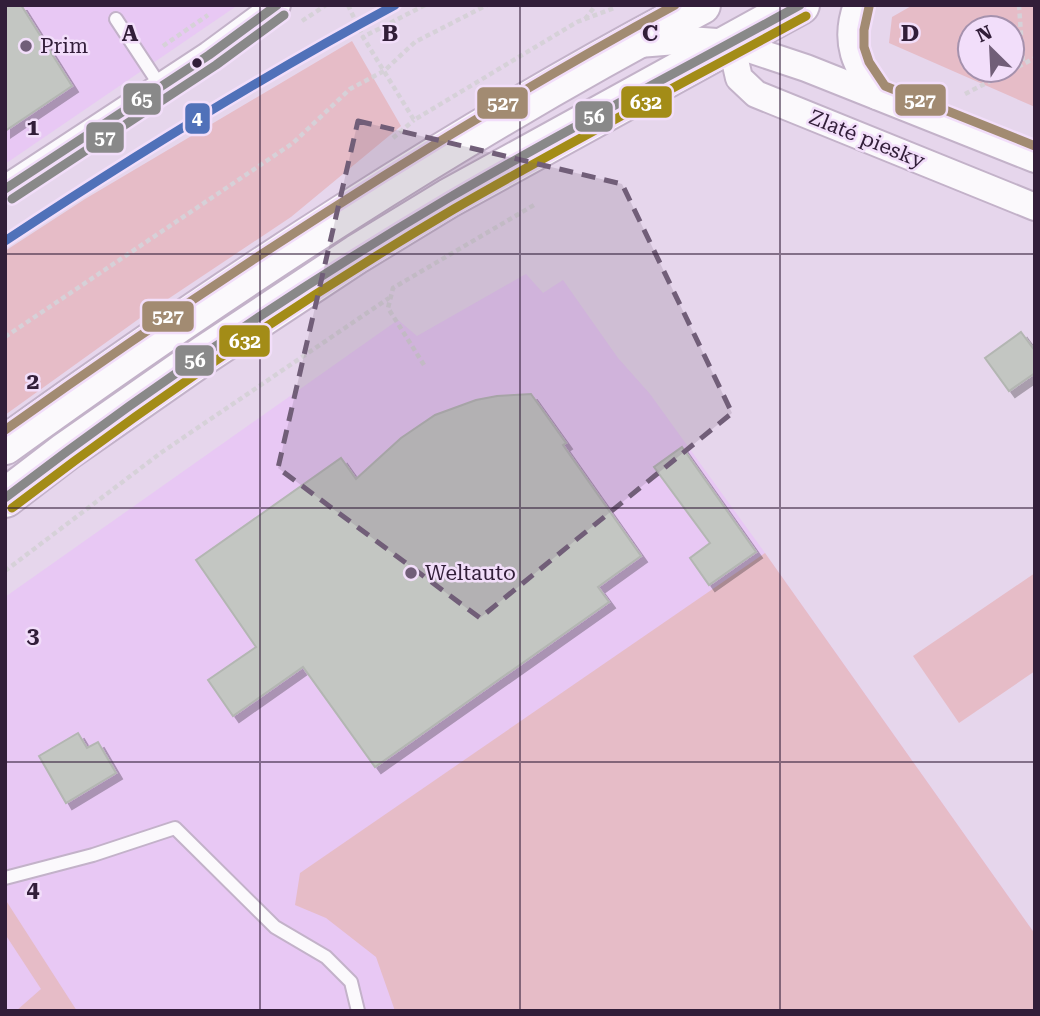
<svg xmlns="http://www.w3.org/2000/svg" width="1040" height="1016" font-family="'Roboto Serif',serif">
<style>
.built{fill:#e8c8f4}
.green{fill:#e6bcc7;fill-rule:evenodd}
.building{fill:#c3c6c2;stroke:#b3b6b2;stroke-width:2;filter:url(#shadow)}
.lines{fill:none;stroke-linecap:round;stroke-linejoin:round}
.lane-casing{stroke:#c3b2c9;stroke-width:16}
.street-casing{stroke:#c3b2c9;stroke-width:30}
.primary-casing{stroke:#c3b2c9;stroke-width:42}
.path{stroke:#d6d1d8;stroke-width:4.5;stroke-dasharray:5 3.5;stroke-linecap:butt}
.lane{stroke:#fbf9fc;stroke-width:12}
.street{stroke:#fbf9fc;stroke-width:26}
.primary{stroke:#fbf9fc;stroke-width:38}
.bus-1-casing{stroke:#f2defa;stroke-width:14}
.bus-2-casing{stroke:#f2defa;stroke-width:14}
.bus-3-casing{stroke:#f2defa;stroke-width:14}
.bus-4-casing{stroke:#f2defa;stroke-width:14}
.bus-5-casing{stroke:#f2defa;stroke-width:14}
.bus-1{stroke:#898989;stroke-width:9}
.bus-2{stroke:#a38c17;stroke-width:9}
.bus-3{stroke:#a28b72;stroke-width:9}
.bus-4{stroke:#898989;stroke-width:9}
.bus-5{stroke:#898989;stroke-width:9}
.tram-1-casing{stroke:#f2defa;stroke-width:14}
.tram-1{stroke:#5071b9;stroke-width:9}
.marked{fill:#715e78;fill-opacity:0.2;stroke:#715e78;stroke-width:5;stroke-dasharray:14 9;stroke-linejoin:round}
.grid{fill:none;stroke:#321e39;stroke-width:2;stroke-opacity:0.55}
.poi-dot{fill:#715e78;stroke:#f2defa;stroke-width:2.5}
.bus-dot{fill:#321e39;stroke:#f2defa;stroke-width:2.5}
.labels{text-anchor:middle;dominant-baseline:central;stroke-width:5;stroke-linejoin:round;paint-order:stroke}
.poi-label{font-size:21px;fill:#321e39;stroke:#f2defa;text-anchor:start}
.street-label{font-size:21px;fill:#321e39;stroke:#f2defa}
.grid-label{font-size:23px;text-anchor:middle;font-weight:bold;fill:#321e39;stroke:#f2defa;stroke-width:5;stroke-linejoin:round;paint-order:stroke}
.line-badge{stroke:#f2defa;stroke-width:2.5}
.badge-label{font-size:19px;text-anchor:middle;font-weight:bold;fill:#fff}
</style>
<defs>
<filter id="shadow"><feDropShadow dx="6" dy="6" stdDeviation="0" flood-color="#0004"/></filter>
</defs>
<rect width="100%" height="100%" fill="#e6d6ec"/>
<g class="built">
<path d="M5,5H238L5,164Z"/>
<path d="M526,274L543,293L563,280L618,358L650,394L765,553L1035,934V1011H5V597L398,320L417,336Z"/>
</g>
<g class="green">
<path d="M913,5H1035V107L889,43L892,17ZM970,28H1012V70H970Z"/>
<path d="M352,41L401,126L291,217L147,313L5,415V251L85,199Z"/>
<path d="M765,553L1035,934V1011H395L376,957L326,918L295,905L300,873Z"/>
<path d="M1035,573V671L959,723L913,656Z"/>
<path d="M5,899L77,1011H16L41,989L5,934Z"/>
</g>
<g class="building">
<path d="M5,5H21L72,86L5,131Z"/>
<path d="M1021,332L1035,351V373L1009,391L985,358Z"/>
<path d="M531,394L566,443L563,445L641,556L598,587L609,602L375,767L303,667L233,716L208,680L256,647L196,560L341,458L356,479L401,438L435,415L476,400L497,396Z"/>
<path d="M682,447L756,552L709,585L690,558L710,543L654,467Z"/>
<path d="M78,733L87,748L98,742L116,773L66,803L39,756Z"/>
</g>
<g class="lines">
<defs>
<g id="lane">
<path d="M116,19L161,87"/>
<path d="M5,878L93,855L175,828L275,927L326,957L351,982L358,1011"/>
</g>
<g id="street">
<path d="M857,5C843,43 856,66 877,96"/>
<path d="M731,43L739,78L756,94L1035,207"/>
<path d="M639,44L688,40L731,43L806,68L1035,159"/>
<path d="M5,189L209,55L277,5"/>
</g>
<g id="primary">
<path d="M5,445C228,284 458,133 701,5"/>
<path d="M5,498L65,452L204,355L357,254L449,198L800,5"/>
</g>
</defs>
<use href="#lane" class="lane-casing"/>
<use href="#street" class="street-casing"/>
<use href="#primary" class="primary-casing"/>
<g class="path">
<path d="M348,5L363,37"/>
<path d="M425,5L363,37L414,120L577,22L614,8"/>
<path d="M1019,5L1023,64"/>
<path d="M585,19L596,5"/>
<path d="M302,21L326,5"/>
<path d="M163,46L208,15"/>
<path d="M965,94L1035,58"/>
<path d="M393,138L414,120"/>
<path d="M5,337L293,143L350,89L384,71L415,42L487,5"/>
<path d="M424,365L388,308L393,288L534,205"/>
<path d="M5,571L162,452L389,298"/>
</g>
<use href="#lane" class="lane"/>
<use href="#street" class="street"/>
<use href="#primary" class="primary"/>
<defs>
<path id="bus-1" d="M5,498C146,390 295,289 447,199C563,131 682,70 800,5"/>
<path id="bus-2" d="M12,508C152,401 303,298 454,209C570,142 689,80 806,16"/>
<g id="bus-3">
<path d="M869,7L864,30V47L869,62L885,86L1035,146"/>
<path d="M5,430C221,276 442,132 675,5"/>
</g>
<path id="bus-4" d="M5,189L209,55L277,5"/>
<path id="bus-5" d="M12,199L216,65L284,15"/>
</defs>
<use href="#bus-1" class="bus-1-casing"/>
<use href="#bus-2" class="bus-2-casing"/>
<use href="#bus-3" class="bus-3-casing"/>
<use href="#bus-4" class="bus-4-casing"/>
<use href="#bus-5" class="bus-5-casing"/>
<use href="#bus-1" class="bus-1"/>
<use href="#bus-2" class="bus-2"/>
<use href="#bus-3" class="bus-3"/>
<use href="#bus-4" class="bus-4"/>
<use href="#bus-5" class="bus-5"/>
<defs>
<path id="tram-1" d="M5,241C132,157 261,77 395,5"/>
</defs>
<use href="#tram-1" class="tram-1-casing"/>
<use href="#tram-1" class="tram-1"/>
</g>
<path class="marked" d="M358,121L622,184L732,413L480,618L278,468Z"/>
<path class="grid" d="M260,5V1011M520,5V1011M780,5V1011M5,254H1035M5,508H1035M5,762H1035"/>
<g class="poi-dot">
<circle cx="26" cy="46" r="7"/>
<circle cx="411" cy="573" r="7"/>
</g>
<circle class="bus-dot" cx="197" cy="63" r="6"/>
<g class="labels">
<g class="poi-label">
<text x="40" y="46">Prim</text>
<text x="425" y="573">Weltauto</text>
</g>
<g class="street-label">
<text transform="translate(867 139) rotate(22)">Zlaté piesky</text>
</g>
</g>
<g class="grid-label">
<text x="130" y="41">A</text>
<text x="390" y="41">B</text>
<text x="650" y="41">C</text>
<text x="910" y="41">D</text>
<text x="33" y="135">1</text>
<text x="33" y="389">2</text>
<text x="33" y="643">3</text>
<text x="33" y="897">4</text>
</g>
<g class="line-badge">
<rect x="122" y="82" width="40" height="34" rx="7" fill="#898989"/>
<rect x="894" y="83" width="53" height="34" rx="7" fill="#a28b72"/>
<rect x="620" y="85" width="53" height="34" rx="7" fill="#a38c17"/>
<rect x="476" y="86" width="53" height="34" rx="7" fill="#a28b72"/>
<rect x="574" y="100" width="40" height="33" rx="7" fill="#898989"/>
<rect x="184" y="102" width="27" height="33" rx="7" fill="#5071b9"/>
<rect x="85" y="121" width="40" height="33" rx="7" fill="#898989"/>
<rect x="141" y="300" width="54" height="33" rx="7" fill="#a28b72"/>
<rect x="218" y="324" width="53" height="34" rx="7" fill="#a38c17"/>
<rect x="174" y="344" width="41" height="33" rx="7" fill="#898989"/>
</g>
<g class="badge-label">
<text x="142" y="106">65</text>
<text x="920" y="107">527</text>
<text x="646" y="109">632</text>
<text x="503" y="110">527</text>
<text x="594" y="123">56</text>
<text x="197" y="125">4</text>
<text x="105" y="144">57</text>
<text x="168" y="323">527</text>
<text x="245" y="348">632</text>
<text x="195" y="367">56</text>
</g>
<rect width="1040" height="1016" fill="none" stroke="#321e39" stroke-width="14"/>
<g transform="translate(991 49) rotate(336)"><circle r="33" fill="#f2defa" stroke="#a591ad" stroke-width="2"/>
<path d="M0-5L12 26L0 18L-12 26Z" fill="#715e78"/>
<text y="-10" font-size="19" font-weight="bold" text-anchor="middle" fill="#321e39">N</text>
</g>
</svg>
